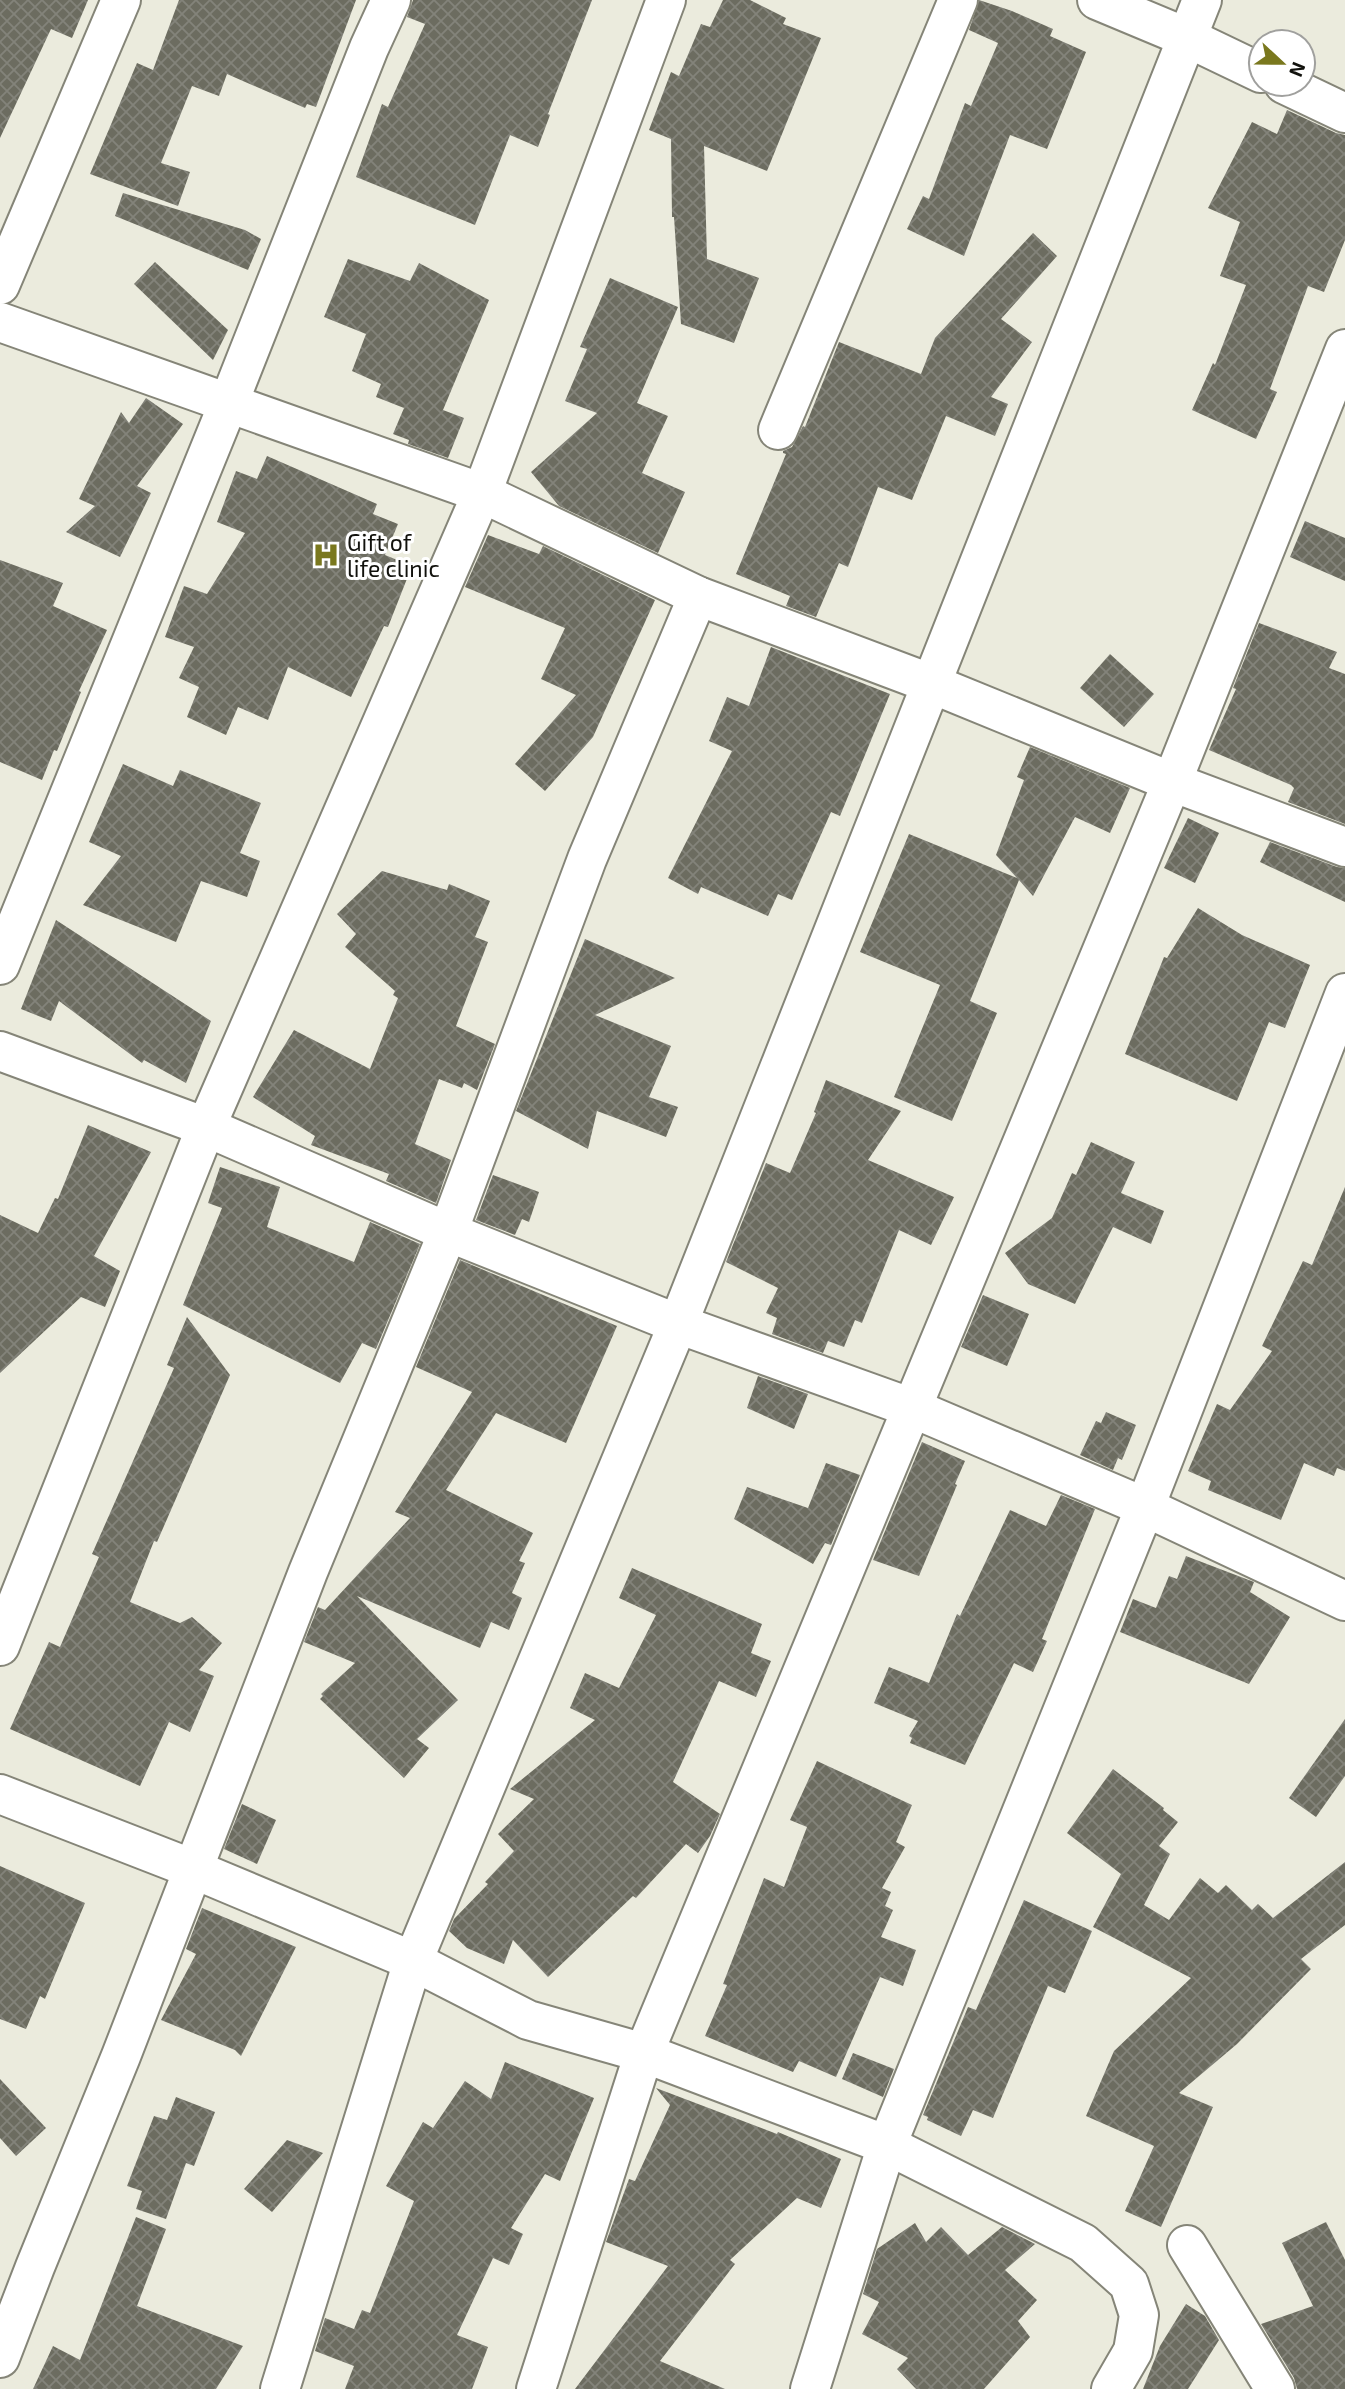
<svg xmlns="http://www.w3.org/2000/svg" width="1345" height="2389" font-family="'Exo 2',sans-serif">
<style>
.building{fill:url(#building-cross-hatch)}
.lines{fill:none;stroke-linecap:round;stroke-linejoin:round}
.minor-casing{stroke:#858578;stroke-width:42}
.minor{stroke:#fff;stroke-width:38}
.labels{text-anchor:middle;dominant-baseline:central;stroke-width:6;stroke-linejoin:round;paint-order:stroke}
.poi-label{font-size:23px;fill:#12120d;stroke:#fff;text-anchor:start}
</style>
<defs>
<pattern id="building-cross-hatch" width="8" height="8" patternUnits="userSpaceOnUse" patternTransform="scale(1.75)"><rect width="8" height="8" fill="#6c6c60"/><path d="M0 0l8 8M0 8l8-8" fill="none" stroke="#83837a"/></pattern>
</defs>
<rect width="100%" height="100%" fill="#ebebdd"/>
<g class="building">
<path d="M0,0H88L72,38L51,29L0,138Z"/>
<path d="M179,0H356L316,107L307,104L305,108L227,74L219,96L192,86L161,163L190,172L178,206L90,174L137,63L153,70Z"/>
<path d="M413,0H592L548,114L550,115L538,147L510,135L475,225L356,177L382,104L388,107L425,24L407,17Z"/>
<path d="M723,0H750L786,18L783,24L821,38L767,171L704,146L707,259L759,278L734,343L681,324L674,217H672L671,139L649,130L671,72L679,76L701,24L710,27Z"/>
<path d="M979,0L1012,11L1053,29L1050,36L1086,52L1047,149L1010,135L964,256L907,229L923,196L929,199L965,103L971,106L998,43L969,30Z"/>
<path d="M1287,110L1336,133L1345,135V240L1324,292L1308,286L1270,389L1277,392L1256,439L1192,410L1213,363L1215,365L1246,285L1220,276L1240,222L1208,208L1252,122L1277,134Z"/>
<path d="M123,193L245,230L261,239L248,270L115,216Z"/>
<path d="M1033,233L1057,256L1001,319L1032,342L991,397L1008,404L995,436L946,416L912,500L878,487L848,567L839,563L816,617L786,606L790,596L736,574L786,454L783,453V451L792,447L803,426L805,427L839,342L921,374L935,338Z"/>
<path d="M348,259L410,281L419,263L489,300L443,410L464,418L448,458L408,444L409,440L393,434L404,408L376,397L381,384L352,371L366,334L324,317Z"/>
<path d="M155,262L228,330L213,360L134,284Z"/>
<path d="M610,278L678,307L637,403L668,416L642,473L685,492L658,553L559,506L531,472L597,413L565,401L587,349L580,347Z"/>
<path d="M146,398L183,424L137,486L151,493L120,557L66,532L95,506L79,499L121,412L129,423Z"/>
<path d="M267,456L377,504L373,514L398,524L385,555L412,566L388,627L384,626L351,697L288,667L268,720L238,707L226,735L187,717L199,687L179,678L194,647L165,637L184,586L207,594L245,533L217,522L236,471L257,479Z"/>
<path d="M1305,521L1345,538V581L1290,557Z"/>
<path d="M488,535L539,554L543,546L655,600L593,737L545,791L515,764L576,695L541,679L565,628L465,587Z"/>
<path d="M0,560L63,583L53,606L107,630L79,691L81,692L57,751L54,750L42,780L0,762Z"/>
<path d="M1259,623L1337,652L1329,668L1345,674V824L1288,802L1294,788L1291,785L1209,750L1236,689L1233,688Z"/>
<path d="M771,647L890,694L840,816L831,812L792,900L778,894L768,916L701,887L698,894L668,878L732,751L709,741L727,697L749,706Z"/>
<path d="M1110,654L1154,694L1124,727L1080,688Z"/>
<path d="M1030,747L1130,788L1110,833L1075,817L1033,896L1019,880L970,1001L997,1013L952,1121L894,1097L940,985L860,952L909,834L1017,878L996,855L1024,780L1017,777Z"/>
<path d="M123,764L173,786L180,770L261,803L240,853L260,861L247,897L201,881L176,942L83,905L121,856L89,842Z"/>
<path d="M1188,818L1219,833L1195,883L1164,868Z"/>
<path d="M1270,842L1337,867L1345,868V902L1260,862Z"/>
<path d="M382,871L447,890L449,884L490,901L475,937L488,942L456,1026L495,1044L477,1090L464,1083L462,1088L439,1079L415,1144L451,1160L436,1203L386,1181L389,1174L311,1145L315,1136L253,1097L294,1030L370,1069L398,998L393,995L395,991L345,947L356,934L337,914Z"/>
<path d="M1198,908L1242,935L1310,965L1285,1028L1269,1022L1237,1101L1125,1054L1164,957L1167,958Z"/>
<path d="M56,920L211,1021L186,1083L144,1060L142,1063L59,1001L51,1021L21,1009Z"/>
<path d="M585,939L675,978L595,1015L671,1046L649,1097L678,1107L666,1137L597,1111L588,1149L516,1111Z"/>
<path d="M826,1080L901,1111L868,1160L954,1197L931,1245L899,1230L862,1323L855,1320L844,1347L828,1341L823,1353L772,1334L777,1318L766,1313L778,1288L726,1262L766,1163L790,1173L816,1113L814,1112Z"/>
<path d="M88,1125L151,1152L94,1256L120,1271L105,1307L81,1297L0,1373V1215L38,1233L55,1198L58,1199Z"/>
<path d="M1091,1142L1135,1162L1121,1193L1164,1211L1151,1244L1113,1227L1075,1304L1028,1284L1005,1253L1052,1218L1072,1173L1076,1175Z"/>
<path d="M220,1167L280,1187L267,1227L354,1262L370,1222L420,1244L376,1349L362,1343L340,1383L183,1305L222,1208L208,1203Z"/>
<path d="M493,1175L539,1192L529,1222L522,1219L515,1235L476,1220Z"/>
<path d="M1345,1187V1471L1337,1468L1334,1476L1304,1463L1281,1520L1208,1490L1211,1481L1188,1471L1217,1404L1230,1410L1272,1351L1262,1346L1303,1261L1312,1265Z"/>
<path d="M460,1260L617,1326L566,1443L496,1413L446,1490L533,1533L519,1561L525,1563L512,1593L522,1598L509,1630L491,1622L480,1648L357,1596L458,1700L417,1739L429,1748L404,1778L320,1699L323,1696L321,1694L355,1663L304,1642L318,1607L325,1610L410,1518L395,1512L472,1392L416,1367Z"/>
<path d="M983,1295L1029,1314L1007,1366L961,1347Z"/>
<path d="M187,1317L230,1375L157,1542L154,1541L130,1602L180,1623L192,1617L222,1643L199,1670L214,1676L190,1732L169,1722L140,1786L10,1729L49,1642L60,1647L99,1557L92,1554L174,1368L167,1365Z"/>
<path d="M758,1376L808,1394L794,1429L747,1408Z"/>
<path d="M1106,1412L1136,1425L1122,1460L1118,1458L1113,1470L1080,1455L1096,1421L1101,1423Z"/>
<path d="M922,1442L965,1461L955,1484L957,1485L919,1576L873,1560Z"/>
<path d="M826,1463L860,1475L831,1545L825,1543L813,1564L734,1519L747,1487L808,1508Z"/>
<path d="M1061,1495L1095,1509L1042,1639L1047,1641L1033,1672L1014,1663L965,1765L910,1743L912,1738L909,1736L918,1721L874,1703L889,1667L929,1683L957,1614L960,1616L1010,1510L1046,1526Z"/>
<path d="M1186,1556L1254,1582L1250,1592L1290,1617L1249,1684L1120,1632L1133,1599L1156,1608L1169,1576L1177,1579Z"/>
<path d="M632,1568L762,1624L751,1653L771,1661L756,1697L719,1681L673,1782L720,1814L710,1836L698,1853L686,1844L636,1898L633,1896L548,1977L513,1940L504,1964L467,1948L449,1931L454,1919L488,1884L485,1882L514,1851L498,1834L534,1799L510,1789L595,1720L570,1708L585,1673L619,1688L656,1615L619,1598Z"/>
<path d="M1345,1719V1776L1316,1817L1289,1798Z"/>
<path d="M817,1761L912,1805L896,1842L905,1847L882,1888L891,1892L885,1906L893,1910L881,1937L916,1950L903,1986L880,1977L836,2077L799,2061L793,2072L705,2036L727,1985L723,1984L764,1878L784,1887L807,1827L790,1820Z"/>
<path d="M1113,1769L1164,1808L1163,1810L1178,1822L1159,1846L1170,1854L1144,1905L1169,1920L1200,1878L1218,1893L1226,1885L1252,1910L1258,1904L1273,1918L1345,1862V1925L1301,1959L1311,1969L1237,2044L1179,2093L1213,2107L1161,2227L1125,2211L1154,2146L1086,2116L1114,2051L1191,1978L1093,1927L1121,1874L1067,1833Z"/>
<path d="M242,1804L276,1820L257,1864L224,1849Z"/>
<path d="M0,1866L85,1903L45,1999L40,1996L26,2029L0,2019Z"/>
<path d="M1024,1900L1092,1931L1065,1993L1048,1986L993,2118L973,2110L961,2136L927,2120L928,2117L923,2115L968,2007L976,2010Z"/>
<path d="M202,1908L296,1947L241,2056L235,2050L161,2020L196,1954L186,1949Z"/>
<path d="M853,2053L894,2069L883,2097L842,2079Z"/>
<path d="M505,2062L594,2098L560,2181L545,2174L511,2228L523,2234L509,2265L493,2258L457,2335L488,2347L472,2389H345L354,2366L315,2351L325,2318L354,2329L362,2310L370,2313L414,2201L386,2186L423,2122L433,2128L465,2081L491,2099Z"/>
<path d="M0,2079L46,2128L16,2156L0,2138Z"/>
<path d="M656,2088L777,2134L778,2132L841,2159L821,2208L797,2198L730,2260L735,2264L660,2361L725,2389H575L668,2266L606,2242L629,2179L635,2181L670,2105Z"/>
<path d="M176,2097L215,2112L194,2166L186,2163L166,2219L136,2209L142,2191L127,2186L154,2116L167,2120Z"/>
<path d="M287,2140L323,2153L272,2212L244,2189Z"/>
<path d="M136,2217L166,2229L137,2306L243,2346L216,2389H33L53,2346L80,2360Z"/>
<path d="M1326,2222L1345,2260V2389H1297L1294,2378L1261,2324L1313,2306L1282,2243Z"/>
<path d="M915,2223L926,2242L941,2227L968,2255L1002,2227L1035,2244L1005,2270L1037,2300L1018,2321L1030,2337L984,2389H916L897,2369L908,2358L862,2334L879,2302L863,2294L877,2249Z"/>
<path d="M1186,2304L1205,2316L1219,2340L1188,2389H1143L1160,2346Z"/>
</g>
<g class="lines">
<defs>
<g id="minor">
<path d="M1097,0L1188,38L1261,73"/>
<path d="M1284,84L1345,113"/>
<path d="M0,285L121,0"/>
<path d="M0,322L482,493L698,596L932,684L1172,782L1345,847"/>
<path d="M778,430L958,0"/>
<path d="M0,965L229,402L369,48L391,0"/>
<path d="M0,1051L206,1127L448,1232L678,1324L912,1408L1145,1507L1345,1601"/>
<path d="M0,1646L206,1127L482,493L666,0"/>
<path d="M0,1794L193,1869L413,1961L528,2020L644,2053L887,2145L1083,2243L1129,2284L1139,2315L1133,2351L1111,2389"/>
<path d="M1187,2245L1275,2389"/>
<path d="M0,2358L35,2267L121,2056L308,1572L448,1232L587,859L698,596"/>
<path d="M280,2389L413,1961L678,1324L1202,0"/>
<path d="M536,2389L644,2053L1172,782L1345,349"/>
<path d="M810,2389L887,2145L1145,1507L1345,993"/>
</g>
</defs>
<use href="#minor" class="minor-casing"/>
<use href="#minor" class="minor"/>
</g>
<defs>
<symbol id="hospital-bare" viewBox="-9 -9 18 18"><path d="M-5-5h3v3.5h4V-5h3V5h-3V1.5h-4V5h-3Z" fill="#7a781e" stroke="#fff" stroke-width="2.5" paint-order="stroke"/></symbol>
</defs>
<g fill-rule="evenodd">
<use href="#hospital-bare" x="307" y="536" width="38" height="38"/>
</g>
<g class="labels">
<g class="poi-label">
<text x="347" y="542">Gift of<tspan x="347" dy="26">life clinic</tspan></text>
</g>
</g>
<g transform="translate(1282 63) rotate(112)"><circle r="33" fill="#ffffff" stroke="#a0a09e" stroke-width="2"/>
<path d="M0-5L12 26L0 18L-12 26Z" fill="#7a781e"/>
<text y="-10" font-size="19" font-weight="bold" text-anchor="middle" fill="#12120d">N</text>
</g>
</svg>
